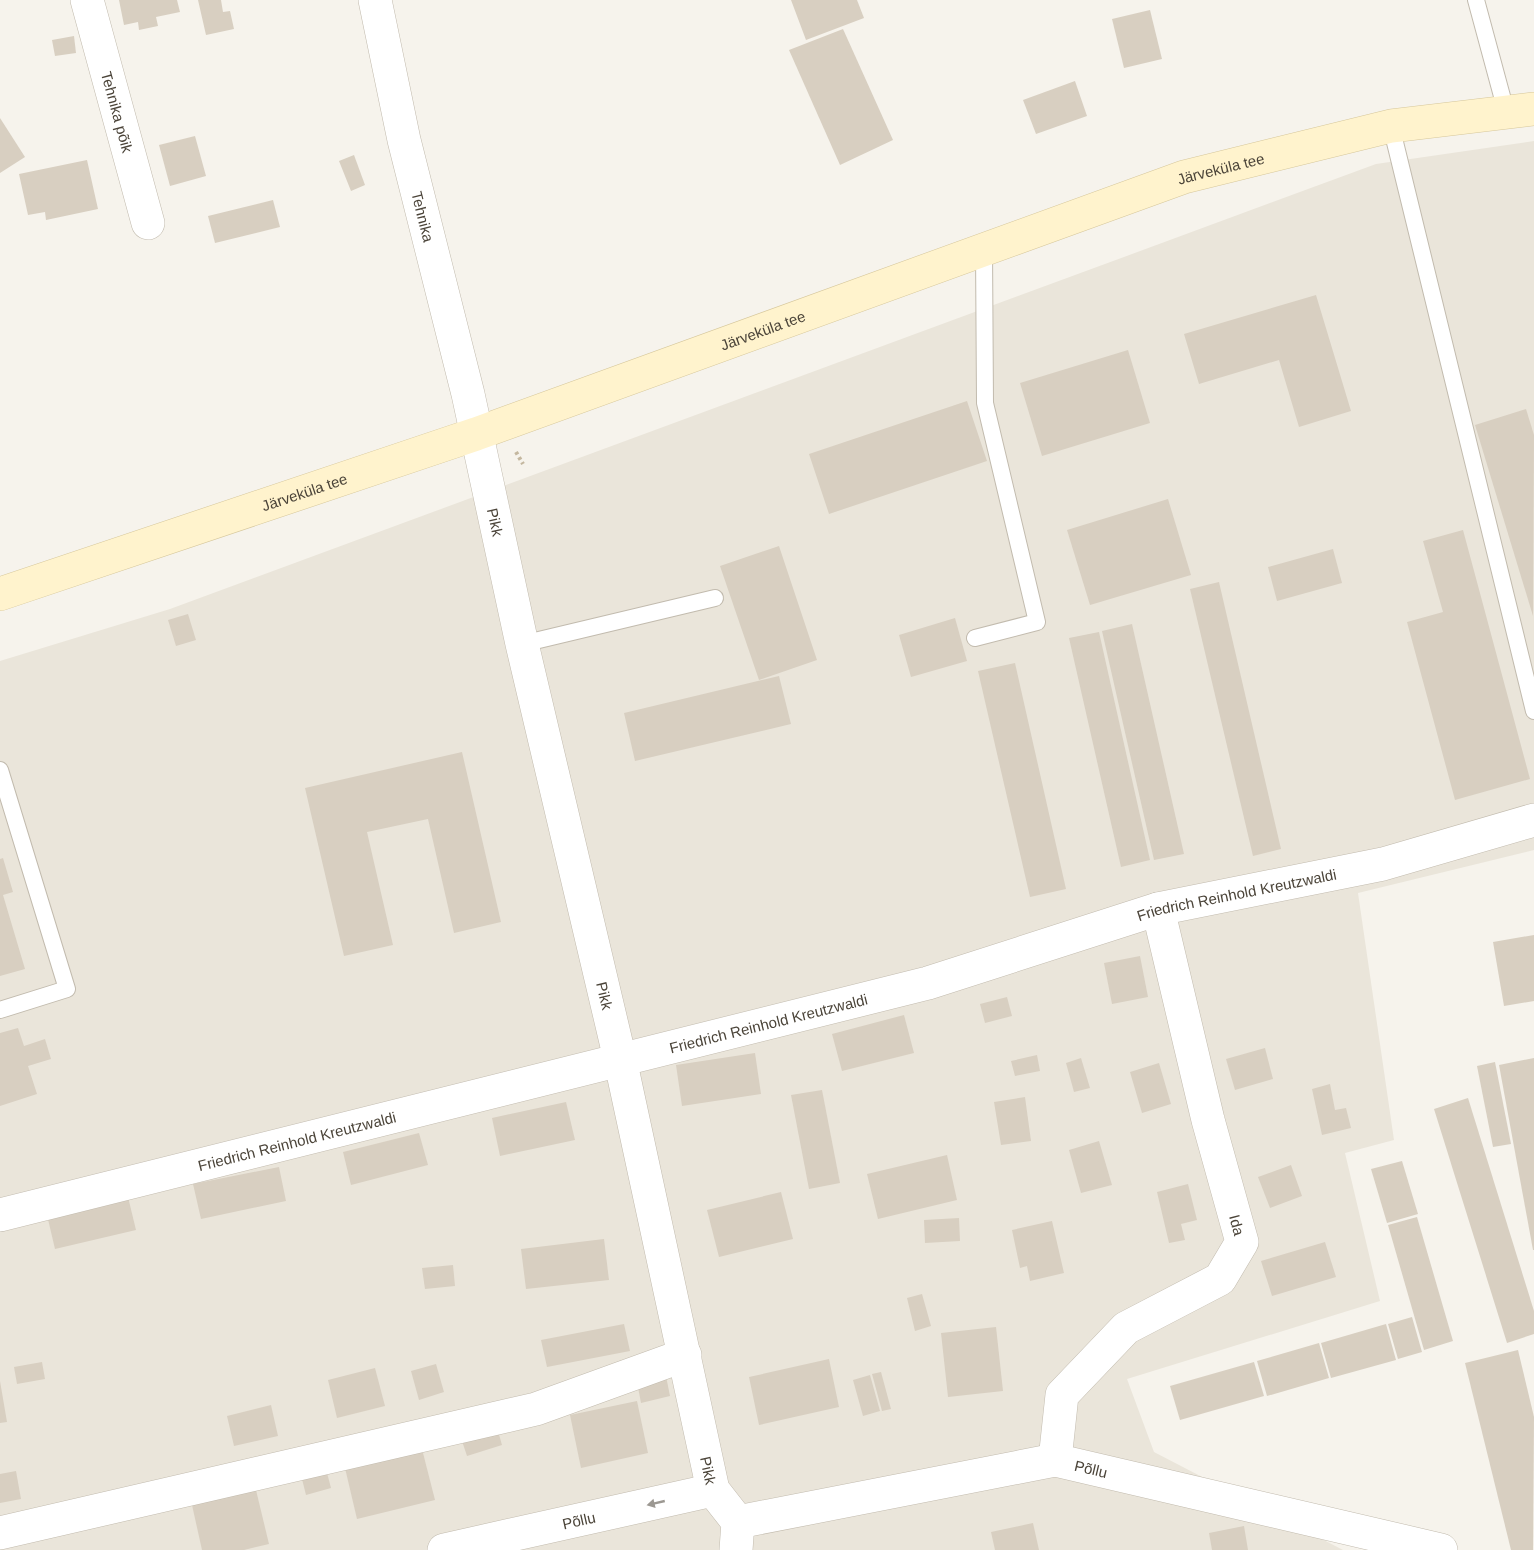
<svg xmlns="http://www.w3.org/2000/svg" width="1534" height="1550" font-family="Arial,sans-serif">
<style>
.residential{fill:#eae5da}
.building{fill:#d8cfc1}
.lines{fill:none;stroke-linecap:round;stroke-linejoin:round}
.service-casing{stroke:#c2bbae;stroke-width:18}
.minor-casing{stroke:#c2bbae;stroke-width:34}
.secondary-casing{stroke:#d6c79b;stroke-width:34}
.path{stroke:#c4b79f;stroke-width:4;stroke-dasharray:3 3;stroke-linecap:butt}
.service{stroke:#fff;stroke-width:16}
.minor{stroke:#fff;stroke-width:33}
.secondary{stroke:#fff3cd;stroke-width:33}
.oneway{fill:#9c9892}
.labels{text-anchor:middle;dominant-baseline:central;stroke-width:4.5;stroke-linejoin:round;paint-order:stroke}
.street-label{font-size:15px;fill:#4b4439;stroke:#fff}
</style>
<rect width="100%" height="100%" fill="#f6f3ec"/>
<path class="residential" d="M1534,141V850L1358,893L1394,1140L1345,1153L1380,1301L1127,1379L1154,1452L1343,1550H0V661L170,609L1376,164Z"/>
<g class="building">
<path d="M119,0H177L180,12L156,17L158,26L139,30L138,22L124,25Z"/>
<path d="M198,0H221L223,12L230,11L234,29L206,35Z"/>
<path d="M791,0H857L864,18L806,40Z"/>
<path d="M1150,10L1162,59L1124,68L1112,19Z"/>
<path d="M843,29L893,140L840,165L789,50Z"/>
<path d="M74,36L76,53L55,56L52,40Z"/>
<path d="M1075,81L1087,116L1036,134L1023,100Z"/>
<path d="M0,118L25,157L0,173Z"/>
<path d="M195,136L206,176L170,186L159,145Z"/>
<path d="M354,155L365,185L351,191L339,161Z"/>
<path d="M87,160L98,209L46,220L45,212L28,215L19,174Z"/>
<path d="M273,200L280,227L215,243L208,216Z"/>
<path d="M1316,295L1351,411L1299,427L1279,360L1199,384L1184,334Z"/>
<path d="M1128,350L1150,423L1042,456L1020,383Z"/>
<path d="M967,401L987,461L829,514L809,454Z"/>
<path d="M1526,409L1534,435L1533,616L1475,425Z"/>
<path d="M1168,499L1191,575L1090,605L1067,530Z"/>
<path d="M1463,530L1530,779L1455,800L1407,622L1443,612L1423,541Z"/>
<path d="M779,546L817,660L759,680L720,566Z"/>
<path d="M1333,549L1342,583L1277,601L1268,567Z"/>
<path d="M1219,582L1281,849L1253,856L1190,589Z"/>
<path d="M188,614L196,640L176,646L168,620Z"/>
<path d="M955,618L967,661L911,677L899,635Z"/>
<path d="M1132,624L1184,854L1154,860L1102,631Z"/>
<path d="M1099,632L1150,860L1121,867L1069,638Z"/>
<path d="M1015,663L1066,889L1030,897L978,671Z"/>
<path d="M779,676L791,724L635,761L624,713Z"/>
<path d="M462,752L501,922L454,933L428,819L367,832L393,945L344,956L305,788Z"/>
<path d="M3,858L13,892L3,895L25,969L0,976V859Z"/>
<path d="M1534,935V1001L1504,1006L1493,942Z"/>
<path d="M1140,956L1148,997L1112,1004L1104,963Z"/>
<path d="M1007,997L1012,1016L985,1023L980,1004Z"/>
<path d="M904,1015L914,1053L842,1071L832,1034Z"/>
<path d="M18,1028L24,1046L45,1039L51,1059L28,1066L37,1094L0,1106V1033Z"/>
<path d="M1265,1048L1273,1079L1235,1090L1226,1059Z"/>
<path d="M755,1053L761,1094L682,1106L676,1065Z"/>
<path d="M1037,1055L1040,1071L1015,1076L1011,1061Z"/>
<path d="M1081,1058L1090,1088L1074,1092L1066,1063Z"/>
<path d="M1534,1058V1250H1533L1499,1065Z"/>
<path d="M1495,1062L1511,1144L1493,1147L1477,1066Z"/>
<path d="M1159,1063L1171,1104L1142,1113L1130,1072Z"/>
<path d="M1330,1084L1335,1110L1346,1108L1351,1128L1322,1135L1312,1089Z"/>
<path d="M822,1090L840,1183L809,1189L791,1095Z"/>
<path d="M1025,1097L1031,1141L1001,1145L994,1102Z"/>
<path d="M1468,1098L1534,1311V1334L1507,1343L1434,1109Z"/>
<path d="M566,1102L575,1140L500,1156L492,1118Z"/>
<path d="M419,1133L428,1165L351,1185L343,1152Z"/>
<path d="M1099,1141L1112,1185L1081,1193L1069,1150Z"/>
<path d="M947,1155L957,1200L878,1219L867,1174Z"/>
<path d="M1402,1161L1418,1214L1387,1223L1371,1169Z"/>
<path d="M1291,1165L1302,1196L1270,1208L1258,1177Z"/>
<path d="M279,1167L286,1201L201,1219L193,1184Z"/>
<path d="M1188,1184L1197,1220L1181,1224L1185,1240L1169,1243L1157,1192Z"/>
<path d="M781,1192L793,1239L719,1257L707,1210Z"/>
<path d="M128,1197L136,1230L55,1249L47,1215Z"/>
<path d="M1417,1217L1453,1341L1424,1350L1388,1225Z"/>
<path d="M959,1218L960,1241L925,1243L924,1220Z"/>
<path d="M1052,1221L1064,1273L1030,1281L1027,1266L1020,1268L1012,1230Z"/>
<path d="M604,1239L609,1280L526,1289L521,1249Z"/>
<path d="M1325,1242L1336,1277L1272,1296L1261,1261Z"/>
<path d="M453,1265L455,1286L425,1289L422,1268Z"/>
<path d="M922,1294L931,1326L915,1331L907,1298Z"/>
<path d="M1412,1317L1422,1352L1398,1359L1388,1324Z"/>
<path d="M624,1324L630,1351L547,1367L541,1340Z"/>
<path d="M1386,1324L1396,1360L1331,1378L1321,1343Z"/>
<path d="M996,1327L1003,1391L948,1397L941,1333Z"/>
<path d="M1319,1343L1329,1378L1267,1396L1257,1361Z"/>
<path d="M1518,1350L1534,1417L1533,1550H1511L1465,1363Z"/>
<path d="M829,1359L839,1407L759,1425L749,1377Z"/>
<path d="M42,1362L45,1379L17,1384L14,1367Z"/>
<path d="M1254,1362L1264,1396L1180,1420L1170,1386Z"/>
<path d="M436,1364L444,1392L419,1400L411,1371Z"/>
<path d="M375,1368L385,1406L337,1418L328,1380Z"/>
<path d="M881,1372L891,1409L882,1411L872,1374Z"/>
<path d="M870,1375L880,1411L863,1416L853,1380Z"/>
<path d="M666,1376L670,1396L641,1403L637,1382Z"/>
<path d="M0,1381L7,1422L0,1423Z"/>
<path d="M637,1401L648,1453L581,1468L570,1415Z"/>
<path d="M271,1405L278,1436L234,1446L227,1416Z"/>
<path d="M496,1424L502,1445L467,1456L460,1435Z"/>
<path d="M422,1449L435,1500L357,1519L345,1468Z"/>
<path d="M326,1469L331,1488L306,1495L301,1475Z"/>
<path d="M16,1471L21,1499L0,1503V1474Z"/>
<path d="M256,1490L269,1544L244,1550H202L192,1505Z"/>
<path d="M1033,1523L1039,1550H995L991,1532Z"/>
<path d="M1244,1526L1248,1550H1212L1209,1533Z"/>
</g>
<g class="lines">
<defs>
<g id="service">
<path d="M1476,0L1506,111"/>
<path d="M1391,126L1534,711"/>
<path d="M975,638L1037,622L985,403L984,249"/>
<path d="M522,644L715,598"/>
<path d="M0,770L67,989L0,1010"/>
</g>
<g id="minor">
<path id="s1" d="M87,0L148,223"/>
<path id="s2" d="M375,0L404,140L468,394L522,644L620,1059L713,1490L738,1522L736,1550"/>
<path id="s3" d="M0,1215L928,983L1158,909L1383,864L1534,820"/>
<path d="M1055,1460L1062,1395L1126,1328L1220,1279L1242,1242L1208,1120L1158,909"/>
<path id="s4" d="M738,1522L1055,1460L1441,1550"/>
<path d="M0,1533L536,1409L685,1355"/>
<path id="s5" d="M444,1550L713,1490"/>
</g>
<g id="secondary">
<path id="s6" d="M0,594L476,434L1184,177L1391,126L1534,109"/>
</g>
</defs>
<use href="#service" class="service-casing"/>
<use href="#minor" class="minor-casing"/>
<use href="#secondary" class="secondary-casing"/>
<path class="path" d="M516,452L523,464"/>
<use href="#service" class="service"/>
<use href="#minor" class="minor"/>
<use href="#secondary" class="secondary"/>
</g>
<defs><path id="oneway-solid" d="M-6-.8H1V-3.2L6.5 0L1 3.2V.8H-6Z" transform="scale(1.5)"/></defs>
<use class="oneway" href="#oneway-solid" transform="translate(656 1503) rotate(167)"/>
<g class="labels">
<g class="street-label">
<text stroke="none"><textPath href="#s1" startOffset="116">Tehnika põik</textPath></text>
<text stroke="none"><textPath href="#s6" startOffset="1293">Järveküla tee</textPath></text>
<text stroke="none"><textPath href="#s2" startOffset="222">Tehnika</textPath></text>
<text stroke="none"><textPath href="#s6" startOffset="807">Järveküla tee</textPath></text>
<text stroke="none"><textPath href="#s6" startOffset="321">Järveküla tee</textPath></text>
<text stroke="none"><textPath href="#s2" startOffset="536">Pikk</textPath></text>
<text stroke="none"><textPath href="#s3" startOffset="1278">Friedrich Reinhold Kreutzwaldi</textPath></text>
<text stroke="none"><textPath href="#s2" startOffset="1022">Pikk</textPath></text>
<text stroke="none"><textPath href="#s3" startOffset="792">Friedrich Reinhold Kreutzwaldi</textPath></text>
<text stroke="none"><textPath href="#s3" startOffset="306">Friedrich Reinhold Kreutzwaldi</textPath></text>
<text transform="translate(1237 1225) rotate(75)">Ida</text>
<text stroke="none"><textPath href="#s4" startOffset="360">Põllu</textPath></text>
<text stroke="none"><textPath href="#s2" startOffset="1508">Pikk</textPath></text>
<text stroke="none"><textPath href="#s5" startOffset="138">Põllu</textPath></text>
</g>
</g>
</svg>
